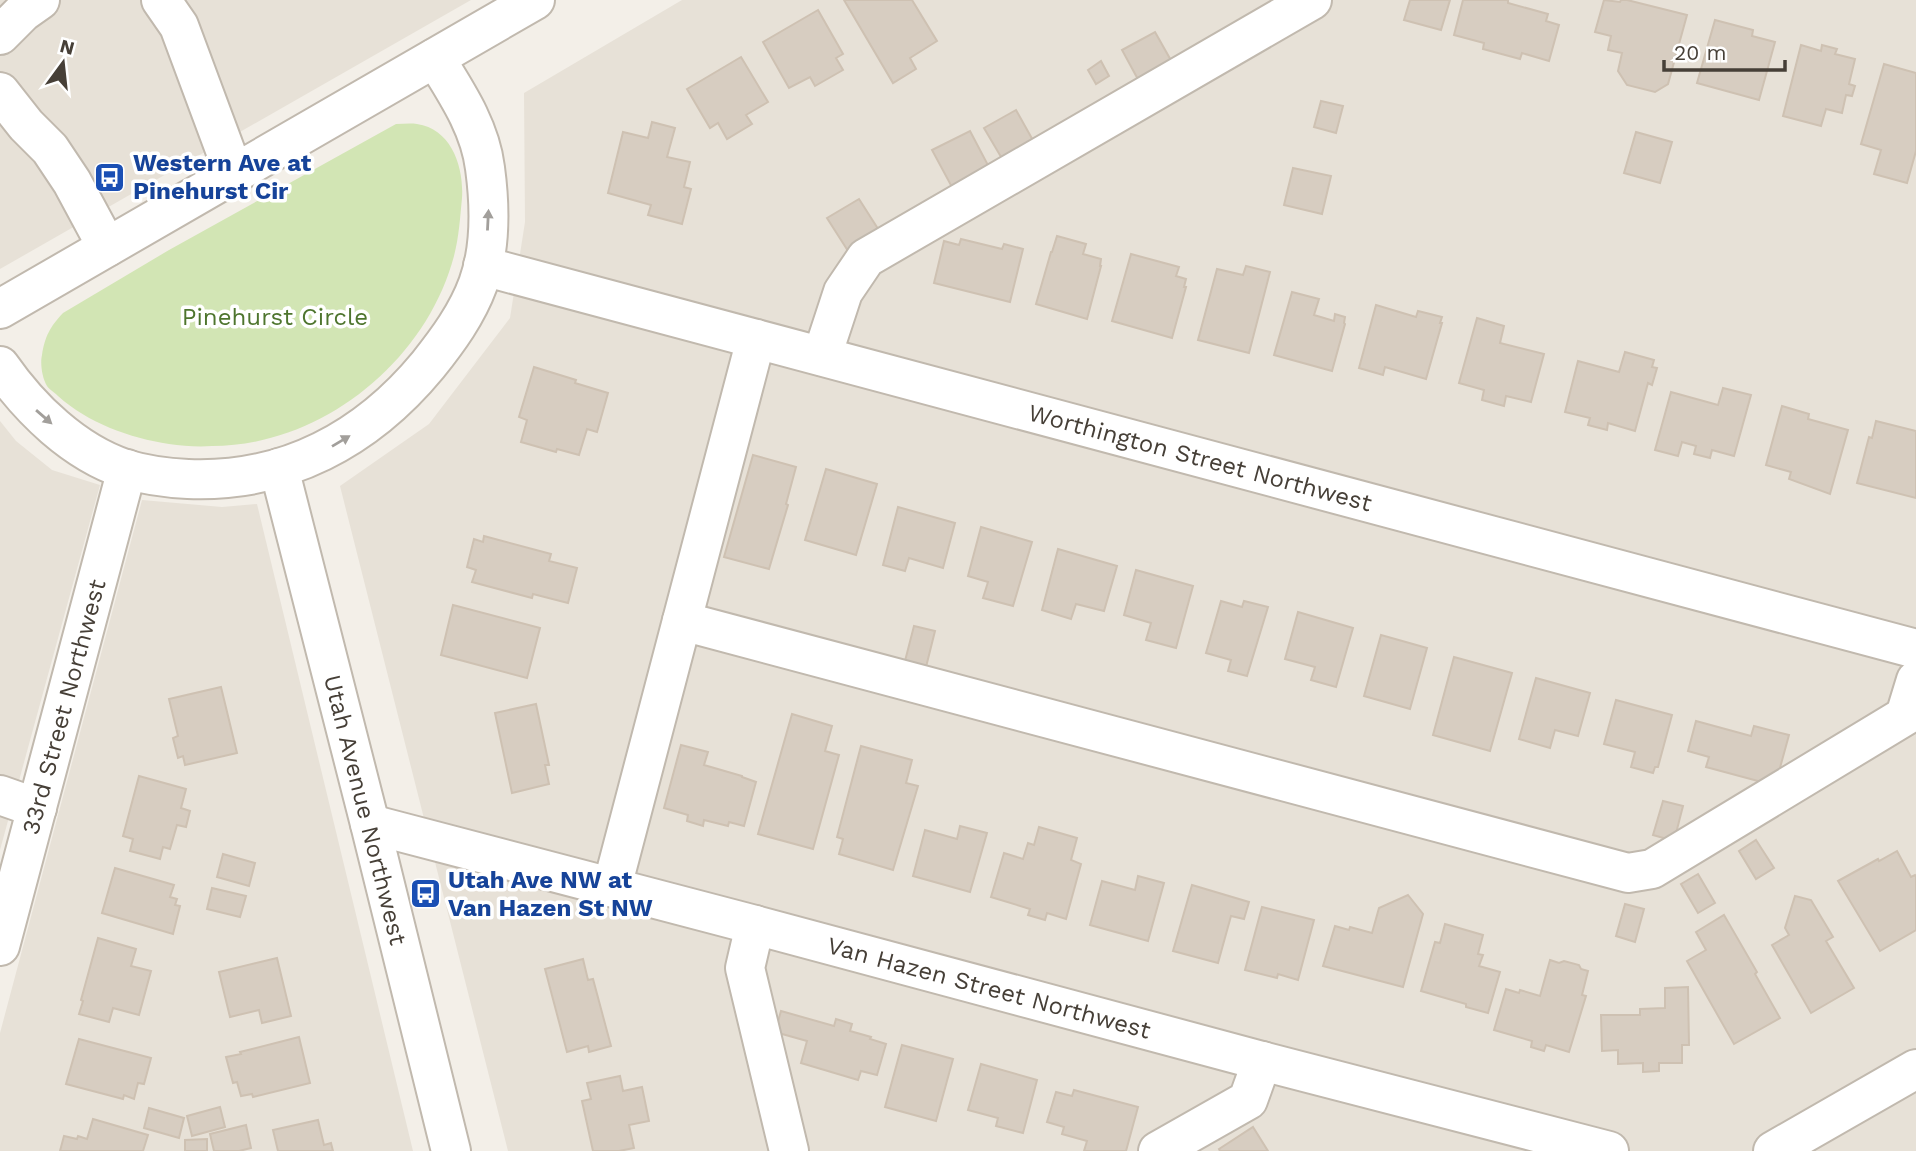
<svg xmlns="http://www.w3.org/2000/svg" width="1916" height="1151" font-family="'Work Sans',sans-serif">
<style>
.residential{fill:#e7e1d7}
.green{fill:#d2e5b4}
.building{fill:#d7cdc1;stroke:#cec1b2;stroke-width:2}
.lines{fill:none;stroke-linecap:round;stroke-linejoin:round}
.minor-casing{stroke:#c1b9ae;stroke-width:42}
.minor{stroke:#fff;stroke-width:38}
.oneway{fill:#a29f9b}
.labels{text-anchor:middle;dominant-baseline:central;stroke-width:7;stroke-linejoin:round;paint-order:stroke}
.transit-label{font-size:24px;font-weight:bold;fill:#164399;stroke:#fff;text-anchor:start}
.park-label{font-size:24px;fill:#4e752e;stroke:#fff}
.street-label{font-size:24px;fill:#463f37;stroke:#fff}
</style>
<rect width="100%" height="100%" fill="#f3efe8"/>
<g class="residential">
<path d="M0,0H471L0,269Z"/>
<path d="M682,0H1916V1151H508L340,486L429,424L510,318L525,222L524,93Z"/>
<path d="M0,421L16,441L52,470L100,485L0,850Z"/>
<path d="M142,500L222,507L257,504L413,1151H0V1033Z"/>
</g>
<path class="green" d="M396,124C403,124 410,123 417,124C452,129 464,168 462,198C460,218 459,237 454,256C426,362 321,446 212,446C198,447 183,446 169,444C130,438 88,423 58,396C55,393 49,389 47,386C42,378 40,363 42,355C45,336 50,327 63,313L169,250Z"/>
<g class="building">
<path d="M844,0H912L937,41L910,58L916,69L893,83Z"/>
<path d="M1410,0H1450L1441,30L1404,20Z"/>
<path d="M1463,0H1508V3L1548,14L1546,21L1559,25L1549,61L1522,53L1520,59L1483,49L1484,43L1454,35Z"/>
<path d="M1604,0L1620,2L1621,0H1627L1687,15L1668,84L1655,92L1627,85L1618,71L1622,53L1608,50L1611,36L1595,32Z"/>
<path d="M818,10L843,54L836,58L843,70L815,86L810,77L789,88L763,42Z"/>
<path d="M1715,20L1753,30L1752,36L1775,42L1759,100L1697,83Z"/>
<path d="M1155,32L1173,64L1140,83L1122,50Z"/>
<path d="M1801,45L1821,51L1822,45L1837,49L1835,54L1855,59L1849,84L1855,86L1852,96L1846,95L1842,113L1826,109L1821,126L1783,116Z"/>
<path d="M741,57L768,102L746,115L752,124L727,139L718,123L710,128L687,89Z"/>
<path d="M1101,61L1109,76L1096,84L1088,70Z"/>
<path d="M1884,64L1916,73V151L1907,183L1874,174L1881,150L1861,144Z"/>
<path d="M1321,101L1343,106L1336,133L1314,127Z"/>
<path d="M1016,110L1035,144L1004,162L984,128Z"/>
<path d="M652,122L675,128L667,157L690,162L684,187L691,189L682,224L648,215L651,205L608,193L623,132L648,138Z"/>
<path d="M970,131L990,169L953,189L932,150Z"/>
<path d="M1636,132L1672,142L1660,183L1624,173Z"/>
<path d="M1293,168L1331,176L1322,214L1284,205Z"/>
<path d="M859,199L880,232L848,251L827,218Z"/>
<path d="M1057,236L1086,244L1083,254L1101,259L1100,266H1101L1087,319L1036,304L1051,252H1052Z"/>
<path d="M961,239L1002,249L1004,244L1023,249L1010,302L934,283L944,241L959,245Z"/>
<path d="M1131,254L1179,267L1176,276L1186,279L1184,287H1186L1172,338L1112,321Z"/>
<path d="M1246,266L1270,272L1249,353L1198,340L1217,269L1243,275Z"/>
<path d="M1292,292L1319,299L1314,315L1334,321L1335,314L1345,317L1344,323L1345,324L1332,371L1274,355Z"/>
<path d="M1376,305L1416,317L1418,311L1442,317L1440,323H1442L1426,379L1385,367L1383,375L1359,368Z"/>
<path d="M1477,318L1504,326L1500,343L1544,354L1531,402L1506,396L1504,406L1482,400L1484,390L1459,383Z"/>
<path d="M1625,352L1654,360L1652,367L1657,368L1652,385L1648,383L1635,431L1608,423L1607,430L1588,425L1590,418L1565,412L1578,361L1619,372Z"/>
<path d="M534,367L576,380L575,383L608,393L597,432L587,429L579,455L557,449L556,452L521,442L527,420L519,417Z"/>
<path d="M1723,388L1751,395L1734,456L1712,450L1710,458L1694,454L1696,446L1682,442L1678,456L1655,450L1671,392L1718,405Z"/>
<path d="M1782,406L1809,414L1808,419L1848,430L1830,494L1789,479L1791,472L1766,465Z"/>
<path d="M1876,421L1916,431V498L1857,483L1869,437L1872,438Z"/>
<path d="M753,455L796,467L786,504L788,505L769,569L724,557Z"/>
<path d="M826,469L877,484L856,555L805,540Z"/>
<path d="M898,507L955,523L943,568L909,558L905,571L883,565Z"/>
<path d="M981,527L1032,542L1013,606L983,598L988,582L968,576Z"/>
<path d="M484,536L551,554L549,561L577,568L568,603L533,594L532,598L472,582L476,570L467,567L474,539L483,542Z"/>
<path d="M1058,549L1117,566L1104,611L1076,604L1071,619L1042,610Z"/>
<path d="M1136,570L1193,586L1176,648L1146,640L1151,623L1124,615Z"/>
<path d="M1221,601L1242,607L1244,601L1268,607L1247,676L1228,671L1231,660L1206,653Z"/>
<path d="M453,605L540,628L527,678L441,655Z"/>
<path d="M1298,612L1353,628L1336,687L1311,680L1315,667L1285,659Z"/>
<path d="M914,626L935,631L926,667L905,661Z"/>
<path d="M1381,635L1427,648L1410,709L1364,696Z"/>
<path d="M1454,657L1512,673L1490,751L1433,735Z"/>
<path d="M1536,678L1590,693L1578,736L1555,730L1550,748L1519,739Z"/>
<path d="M221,687L237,753L185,765L183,756L178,758L173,738L178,736L169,699Z"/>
<path d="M1616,700L1672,715L1658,767H1655L1653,773L1631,767L1635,752L1604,744Z"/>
<path d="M536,704L549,765H545L549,784L512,793L495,713Z"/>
<path d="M792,714L832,726L825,751L839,755L813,849L758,834Z"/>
<path d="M1696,721L1751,736L1754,726L1789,735L1775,786L1756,788L1758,781L1706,767L1709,757L1688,751Z"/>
<path d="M681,745L708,752L704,765L742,776V777L756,782L744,826L729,822L728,826L704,820L703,826L687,821L688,815L664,808Z"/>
<path d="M861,746L912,760L906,783L918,786L893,870L839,854L843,839L837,837Z"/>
<path d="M139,776L186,789L181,808L190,811L186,827L177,825L170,849L163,847L160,859L130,851L133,839L123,836Z"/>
<path d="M1663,801L1683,806L1674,841L1653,835Z"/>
<path d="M960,826L987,833L970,892L913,876L925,830L957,839Z"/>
<path d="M1039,827L1077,838L1071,860L1081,864L1066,919L1047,913L1045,920L1028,915L1030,909L991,897L1004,853L1023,859L1028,843L1034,845Z"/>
<path d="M1756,840L1774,868L1756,879L1739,851Z"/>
<path d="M1897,851L1911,877L1915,875L1916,877V930L1880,951L1838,881L1878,859L1879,861Z"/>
<path d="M223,854L255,863L249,886L217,877Z"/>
<path d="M115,868L174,885L170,897L177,899L175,905L180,906L173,934L102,913Z"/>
<path d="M1698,874L1715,903L1698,913L1681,884Z"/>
<path d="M1138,876L1164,883L1148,941L1090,925L1102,881L1135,890Z"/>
<path d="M1192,885L1249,902L1244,919L1231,916L1218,963L1173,951Z"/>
<path d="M212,888L246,896L240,917L207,909Z"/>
<path d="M1408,895L1423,914L1403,987L1323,966L1335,926L1349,930L1350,927L1372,933L1379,908Z"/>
<path d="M1795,896L1811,900L1833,937L1826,941L1854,988L1811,1013L1772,945L1789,935L1785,928Z"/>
<path d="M1625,904L1644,909L1635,942L1616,936Z"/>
<path d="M1262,907L1314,920L1298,980L1278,974L1277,978L1245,970Z"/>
<path d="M1724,915L1757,972L1755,974L1780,1018L1734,1044L1687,961L1706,950L1696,932Z"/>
<path d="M1445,924L1483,935L1478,954L1483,955L1479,966L1500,972L1488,1013L1466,1007V1004L1421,991L1435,942L1440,943Z"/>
<path d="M98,938L136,949L131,966L151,971L139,1015L113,1008L109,1022L79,1014L83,1001L81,1000Z"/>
<path d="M277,958L291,1016L262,1023L259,1010L230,1017L219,972Z"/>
<path d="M583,959L588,980L593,979L611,1046L589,1052L588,1046L567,1052L545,969Z"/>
<path d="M1550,960L1559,963L1564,961L1579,965L1581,969L1588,971L1582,995L1586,996L1569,1052L1546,1045L1544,1051L1531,1047L1532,1041L1494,1030L1506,989L1519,993L1520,990L1540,996Z"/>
<path d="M1688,987L1689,1045H1682V1063H1659V1071L1643,1072V1063L1618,1064V1050L1602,1051L1601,1015H1640V1009L1665,1008V988Z"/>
<path d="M781,1011L834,1026L836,1019L852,1024L850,1031L871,1037L870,1039L886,1044L877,1075L861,1071L858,1080L801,1063L807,1041L775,1032Z"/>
<path d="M299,1037L310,1083L253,1097L252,1094L241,1096L237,1082L233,1083L226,1057L241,1054L240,1052Z"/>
<path d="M79,1039L151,1058L144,1084L138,1083L134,1099L124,1095L123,1099L66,1084Z"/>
<path d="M902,1045L953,1059L936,1121L885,1107Z"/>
<path d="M981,1064L1037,1080L1023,1133L996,1126L998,1118L968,1110Z"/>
<path d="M620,1076L623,1091L642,1087L649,1121L629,1125L634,1148L619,1151H593L582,1101L591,1099L587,1083Z"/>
<path d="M1074,1090L1138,1107L1126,1151H1084L1087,1141L1062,1134L1064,1127L1047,1122L1056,1092L1072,1096Z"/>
<path d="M220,1107L225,1127L192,1136L187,1116Z"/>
<path d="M149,1108L184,1118L179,1138L144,1128Z"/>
<path d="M93,1119L148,1135L143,1151H60L64,1136L77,1139L78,1136L87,1139Z"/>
<path d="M318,1120L324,1145L331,1143L333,1151H278L273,1130Z"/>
<path d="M246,1125L251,1148L239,1151H214L210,1134Z"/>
<path d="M1253,1127L1268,1151H1220L1219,1149Z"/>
<path d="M207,1139V1151H185V1140Z"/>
</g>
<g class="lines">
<defs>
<g id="minor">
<path d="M161,0L179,26L234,174"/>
<path d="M0,35L23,12L40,0"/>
<path d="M0,92L26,125L50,149L72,182L107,247"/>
<path d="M483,266L1916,649"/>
<path d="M0,309L535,0"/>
<path d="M822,356L843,292L866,258L1312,0"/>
<path d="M0,366C30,409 74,452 125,469C145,475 167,478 188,479C286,483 367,439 428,365C448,340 467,314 478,284C491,248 490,205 485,168C480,127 456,92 435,58"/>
<path d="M279,468L370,824L451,1151"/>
<path d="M682,621L1628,873L1652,869L1905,716L1916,680"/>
<path d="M0,795L37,808"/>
<path d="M370,824L755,925L1262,1061L1609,1151"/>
<path d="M612,887L756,339"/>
<path d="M755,925L745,968L789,1151"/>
<path d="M0,946L127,469"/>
<path d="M1158,1151L1248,1100L1262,1061"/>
<path d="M1773,1151L1916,1069"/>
</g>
</defs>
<use href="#minor" class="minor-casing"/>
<use href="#minor" class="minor"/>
</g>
<defs><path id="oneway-solid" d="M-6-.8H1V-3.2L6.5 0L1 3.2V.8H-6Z" transform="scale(1.75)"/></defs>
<g class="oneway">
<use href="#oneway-solid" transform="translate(488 220) rotate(-87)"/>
<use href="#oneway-solid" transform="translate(44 417) rotate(41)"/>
<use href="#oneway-solid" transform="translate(341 441) rotate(-31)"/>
</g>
<defs>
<symbol id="bus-square" viewBox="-11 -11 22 22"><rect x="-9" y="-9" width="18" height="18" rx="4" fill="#1a4fb4" stroke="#fff"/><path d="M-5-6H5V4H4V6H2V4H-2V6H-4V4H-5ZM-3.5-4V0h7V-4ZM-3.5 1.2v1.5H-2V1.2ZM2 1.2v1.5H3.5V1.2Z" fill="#fff"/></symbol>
</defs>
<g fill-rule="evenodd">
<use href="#bus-square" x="92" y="160" width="35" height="35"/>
<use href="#bus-square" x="408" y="876" width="35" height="35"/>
</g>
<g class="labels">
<g class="transit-label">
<text x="133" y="163">Western Ave at<tspan x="133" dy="28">Pinehurst Cir</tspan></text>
<text x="448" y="880">Utah Ave NW at<tspan x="448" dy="28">Van Hazen St NW</tspan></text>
</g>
<g class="park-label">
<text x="275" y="317">Pinehurst Circle</text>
</g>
<g class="street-label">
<text transform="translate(1200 458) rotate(15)">Worthington Street Northwest</text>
<text transform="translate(64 707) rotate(-75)">33rd Street Northwest</text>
<text transform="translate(365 810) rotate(76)">Utah Avenue Northwest</text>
<text transform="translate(989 988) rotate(15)">Van Hazen Street Northwest</text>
</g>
</g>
<g transform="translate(63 63) rotate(15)" stroke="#ffffff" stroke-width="5" paint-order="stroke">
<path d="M0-5L12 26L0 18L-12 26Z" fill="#463f37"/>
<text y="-10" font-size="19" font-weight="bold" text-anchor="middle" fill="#463f37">N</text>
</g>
<path d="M1664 60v10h121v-10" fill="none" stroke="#463f37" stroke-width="3.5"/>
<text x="1674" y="60" font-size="21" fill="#463f37" stroke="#ffffff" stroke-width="5" paint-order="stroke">20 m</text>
</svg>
